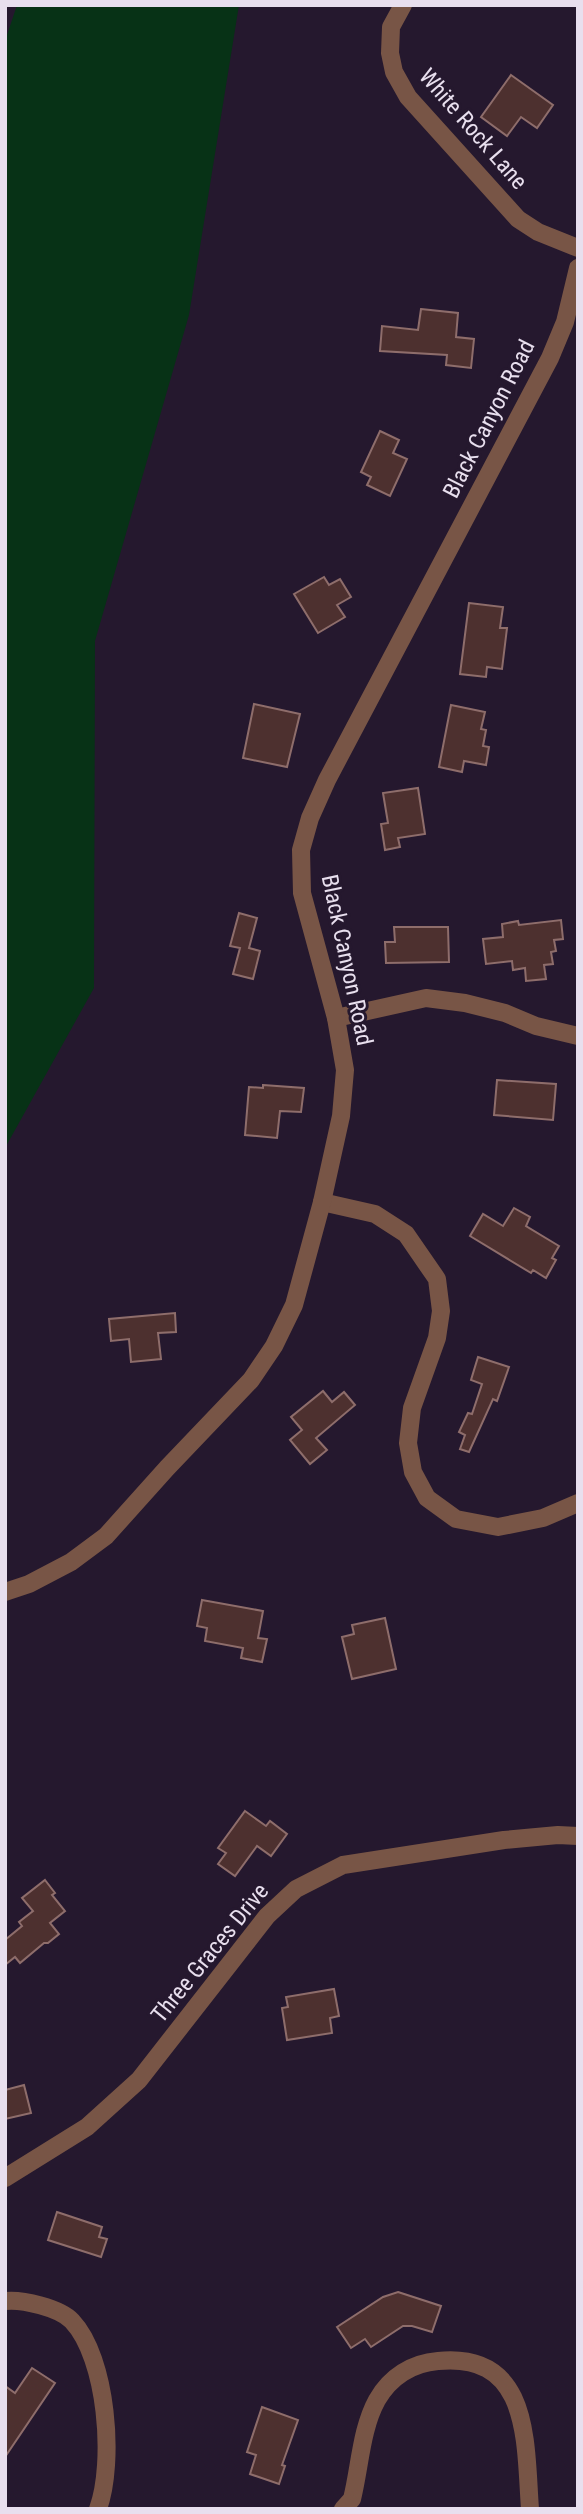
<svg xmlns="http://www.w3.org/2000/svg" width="583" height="2514" font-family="'Roboto Condensed',sans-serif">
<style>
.green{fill:#073216}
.building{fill:#4d302f;stroke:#8e6d6b;stroke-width:2}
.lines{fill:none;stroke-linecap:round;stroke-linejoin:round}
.minor{stroke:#785546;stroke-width:18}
.labels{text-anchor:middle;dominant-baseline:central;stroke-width:6;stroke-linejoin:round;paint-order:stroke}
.street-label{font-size:23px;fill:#e8dfee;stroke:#25182e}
</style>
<rect width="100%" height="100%" fill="#25182e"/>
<path class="green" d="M17,5H239L189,315L95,641L94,988L5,1148V41Z"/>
<g class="building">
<path d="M511,75L553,105L537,128L521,117L507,136L481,117Z"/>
<path d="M421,309L458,313L456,337L474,339L471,368L446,365L447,355L380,351L382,326L418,330Z"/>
<path d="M380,431L399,440L393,453L407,459L390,496L367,485L371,477L361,472Z"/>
<path d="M324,577L329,585L340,579L351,597L337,605L345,617L318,633L294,594Z"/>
<path d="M469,603L503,607L500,628H507L502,669L487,667L486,677L460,674Z"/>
<path d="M254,704L300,714L287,767L243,758Z"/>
<path d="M451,705L485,712L481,729L486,730L483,746L489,747L486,765L464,761L462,772L439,767Z"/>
<path d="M418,788L425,834L398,838L400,847L385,850L381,824L388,823L383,793Z"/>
<path d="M239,913L257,918L249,948L260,951L253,979L233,974L240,948L230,946Z"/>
<path d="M561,920L563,939L554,940L556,951L551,952L553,964L544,965L546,979L526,981L525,968L513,970L512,961L486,964L483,939L503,937L502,924L518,921L519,925Z"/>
<path d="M394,927H448L449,962L386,963L385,942H395Z"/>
<path d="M497,1080L556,1084L553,1120L494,1115Z"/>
<path d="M263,1085L304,1088L301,1112L280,1111L277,1138L245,1135L249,1087L263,1088Z"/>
<path d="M514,1208L530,1217L526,1226L559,1246L552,1258L556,1260L546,1278L533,1270L531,1273L470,1236L483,1214L503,1226Z"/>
<path d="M175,1313L176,1332L158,1333L161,1359L131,1362L129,1339L111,1341L109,1319Z"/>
<path d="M478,1357L509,1367L497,1401L493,1399L469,1452L460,1449L465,1435L459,1432L468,1413L472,1414L482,1384L471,1380Z"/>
<path d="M323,1391L332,1402L344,1392L355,1405L316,1438L327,1450L310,1464L290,1440L302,1430L291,1417Z"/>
<path d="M202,1600L263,1611L258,1638L267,1639L262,1662L241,1658L243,1648L205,1641L207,1628L197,1626Z"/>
<path d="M385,1618L396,1669L352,1679L342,1637L354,1634L352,1625Z"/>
<path d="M245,1811L266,1826L270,1821L287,1834L271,1856L257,1846L235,1876L218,1864L226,1853L218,1848Z"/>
<path d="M45,1880L55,1893L52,1895L65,1911L50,1923L59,1934L48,1943H44L20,1963L15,1957L5,1965V1940L22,1926L19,1922L33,1911L22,1898Z"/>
<path d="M334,1989L339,2016L330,2018L332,2033L287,2040L282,2008L288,2007L286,1997Z"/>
<path d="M24,2085L31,2113L5,2119V2090Z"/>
<path d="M57,2212L102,2227L99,2237L107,2239L101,2257L48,2240Z"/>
<path d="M398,2292L441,2306L432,2332L412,2326H403L371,2347L365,2339L351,2348L337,2327L383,2297Z"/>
<path d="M32,2368L55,2383L5,2457V2386L15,2393Z"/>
<path d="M262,2407L298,2420L282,2465L285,2466L279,2484L250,2474L256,2455L247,2452Z"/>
</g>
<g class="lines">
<g class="minor">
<path d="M403,5L391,27L390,53L394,72L408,97L518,219L538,232L578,248"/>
<path d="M336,1018L426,998L465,1003L505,1013L536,1026L578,1036"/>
<path d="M322,1202L375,1214L406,1234L437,1279L441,1311L437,1338L412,1408L408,1443L413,1472L427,1498L456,1519L498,1527L543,1518L578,1503"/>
<path d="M5,1592L29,1584L71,1562L106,1536L167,1468L251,1380L274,1346L294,1305L322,1202L341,1116L345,1070L336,1018L302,893L301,850L310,818L327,780L550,358L565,322L578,268"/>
<path d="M5,2178L87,2127L139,2080L267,1916L296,1889L343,1865L504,1840L558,1835L578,1836"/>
<path d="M5,2301C22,2299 60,2308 72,2321C107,2358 115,2462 98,2509"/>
<path d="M343,2509L352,2499C360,2467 361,2429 377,2400C390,2377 412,2363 438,2361C531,2352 525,2442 530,2509"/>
</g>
</g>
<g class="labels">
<g class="street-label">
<text transform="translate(473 129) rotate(49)">White Rock Lane</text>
<text transform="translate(489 419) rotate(-63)">Black Canyon Road</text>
<text transform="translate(347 960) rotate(78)">Black Canyon Road</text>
<text transform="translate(210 1953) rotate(-51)">Three Graces Drive</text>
</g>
</g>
<rect width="583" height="2514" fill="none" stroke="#e8dfee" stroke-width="14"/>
</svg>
